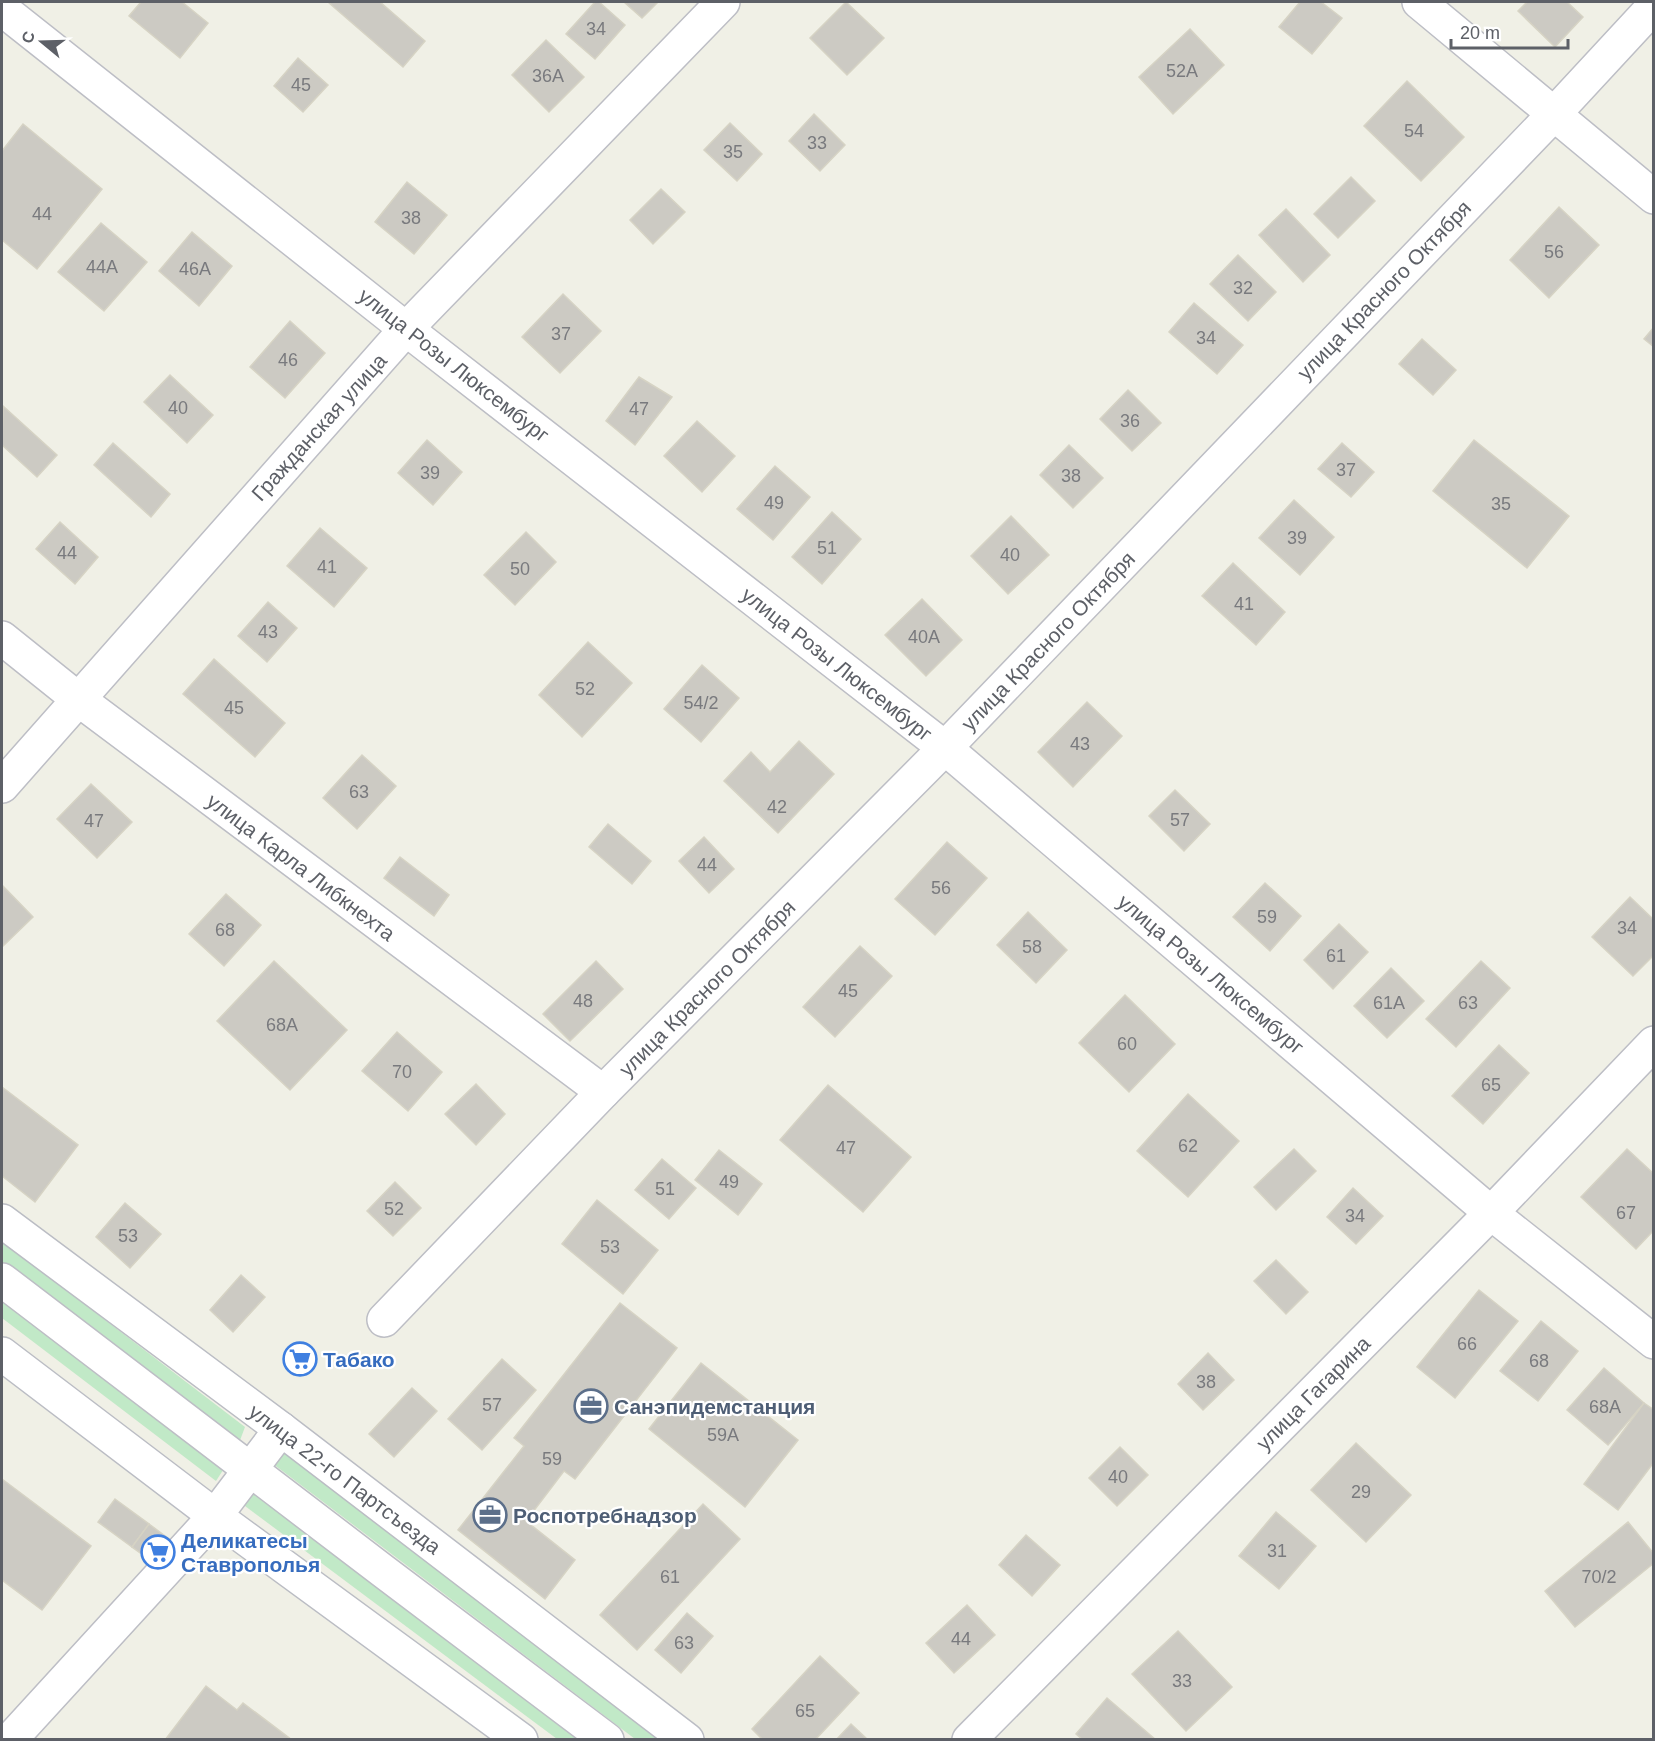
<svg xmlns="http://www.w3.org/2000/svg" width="1655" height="1741" font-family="Helvetica,sans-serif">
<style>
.green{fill:#c1e9c7}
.building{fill:#cccac3;stroke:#d6d3c4;stroke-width:1.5}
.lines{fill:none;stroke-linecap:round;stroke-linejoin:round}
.street-casing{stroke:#bdbec5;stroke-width:36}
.secondary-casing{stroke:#bbbdc4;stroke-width:36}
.street{stroke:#fff;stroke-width:33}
.secondary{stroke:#fff;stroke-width:33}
.labels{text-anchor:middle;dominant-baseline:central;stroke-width:4.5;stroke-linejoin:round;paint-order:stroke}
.number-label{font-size:18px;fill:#797a7e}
.street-label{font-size:21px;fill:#5d6067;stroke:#fff}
.shop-label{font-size:21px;font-weight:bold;fill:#366cbe;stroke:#fff;text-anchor:start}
.service-label{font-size:21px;font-weight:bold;fill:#4e5e75;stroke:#fff;text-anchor:start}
</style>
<rect width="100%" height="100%" fill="#f0f0e6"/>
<g class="green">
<path d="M2,1241L245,1427L239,1443L2,1263Z"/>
<path d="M2,1292L227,1464L216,1481L2,1318Z"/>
<path d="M277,1446L668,1739H635L268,1460Z"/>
<path d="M249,1481L595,1739H557L237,1500Z"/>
</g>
<g class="building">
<path d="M141,2H182L208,23L180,58L129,16Z"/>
<path d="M328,2H380L425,41L403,67Z"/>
<path d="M595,2H599L625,25L595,59L566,34Z"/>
<path d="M624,2H658L642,18Z"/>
<path d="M846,2L884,38L847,75L810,38Z"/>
<path d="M1300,2H1321L1342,18L1312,54L1279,27Z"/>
<path d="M1527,2H1567L1583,17L1555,47L1518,11Z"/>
<path d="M1190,29L1224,65L1173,114L1139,77Z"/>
<path d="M546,40L584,77L549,112L512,75Z"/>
<path d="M298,58L328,85L303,112L274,86Z"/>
<path d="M1407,81L1464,137L1421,181L1364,126Z"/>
<path d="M814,114L845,145L820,171L789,141Z"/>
<path d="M730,123L762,154L737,181L704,150Z"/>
<path d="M23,124L102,189L37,269L2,240V151Z"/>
<path d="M1351,177L1375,201L1338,238L1314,214Z"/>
<path d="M407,182L447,215L414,254L375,222Z"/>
<path d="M661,189L685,212L653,244L630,220Z"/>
<path d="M1559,207L1599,245L1549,298L1510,260Z"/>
<path d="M1286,209L1330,255L1303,282L1259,235Z"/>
<path d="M101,223L147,262L104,311L58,272Z"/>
<path d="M192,232L232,266L199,306L159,271Z"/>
<path d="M1238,255L1276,292L1248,321L1210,284Z"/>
<path d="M563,294L601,331L560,373L522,337Z"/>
<path d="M1194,303L1243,345L1217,374L1169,332Z"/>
<path d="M290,321L325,353L285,398L250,367Z"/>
<path d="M1654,327V347L1644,339Z"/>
<path d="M1422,339L1456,370L1433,395L1399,364Z"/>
<path d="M170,375L213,415L187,443L144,402Z"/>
<path d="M639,377L672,397L635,445L606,421Z"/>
<path d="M1128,390L1161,423L1132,451L1100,419Z"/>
<path d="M3,406L57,455L37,477L2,445Z"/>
<path d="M697,421L735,456L702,492L664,456Z"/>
<path d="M427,440L462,472L433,505L398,473Z"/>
<path d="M1474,440L1569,516L1527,568L1433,491Z"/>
<path d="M113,443L170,494L151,517L94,465Z"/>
<path d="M1342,443L1374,472L1351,497L1318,469Z"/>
<path d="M1069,445L1103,478L1073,508L1040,475Z"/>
<path d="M775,466L810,497L773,540L737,509Z"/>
<path d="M1294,500L1334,537L1300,575L1259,538Z"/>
<path d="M832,512L861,539L822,584L792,557Z"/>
<path d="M1011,516L1049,555L1008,594L971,556Z"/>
<path d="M60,522L98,557L75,584L36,549Z"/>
<path d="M320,528L367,568L334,607L287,566Z"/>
<path d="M526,532L556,562L515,605L484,575Z"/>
<path d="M1233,563L1285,612L1256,645L1202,596Z"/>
<path d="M922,599L962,640L926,676L885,635Z"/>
<path d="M268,602L297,628L267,662L238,636Z"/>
<path d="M588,642L632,683L582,737L539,695Z"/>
<path d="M214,659L285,723L255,757L183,694Z"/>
<path d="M702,665L739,698L701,742L664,709Z"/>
<path d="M1087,702L1122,736L1073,787L1038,752Z"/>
<path d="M799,741L834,774L778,833L724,781L751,752L770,772Z"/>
<path d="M362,755L396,786L357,829L323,798Z"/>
<path d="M91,784L132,822L97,858L57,819Z"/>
<path d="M1175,790L1210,824L1184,851L1149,816Z"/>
<path d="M608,824L651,861L632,884L589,847Z"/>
<path d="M704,837L734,869L709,893L679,861Z"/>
<path d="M947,842L987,878L935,935L895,899Z"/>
<path d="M400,857L449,895L434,916L384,878Z"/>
<path d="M1265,883L1301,916L1270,951L1233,917Z"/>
<path d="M2,885L33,917L2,947Z"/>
<path d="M226,894L261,925L224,966L189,934Z"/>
<path d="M1630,897L1654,920V955L1633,976L1592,937Z"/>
<path d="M1028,912L1067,950L1036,983L997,945Z"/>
<path d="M1339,924L1368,952L1333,989L1304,960Z"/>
<path d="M860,946L892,976L835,1037L803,1007Z"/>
<path d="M274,961L347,1030L290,1090L217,1021Z"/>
<path d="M596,961L623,989L570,1041L543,1014Z"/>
<path d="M1481,961L1510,988L1456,1047L1426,1019Z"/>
<path d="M1391,968L1424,1001L1387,1038L1354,1006Z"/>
<path d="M1125,995L1175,1044L1129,1092L1079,1043Z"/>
<path d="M397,1032L442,1072L408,1111L362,1071Z"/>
<path d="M1499,1045L1529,1073L1483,1124L1452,1096Z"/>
<path d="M476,1084L505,1114L476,1145L445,1114Z"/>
<path d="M828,1085L911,1157L863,1212L780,1140Z"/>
<path d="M2,1087L78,1145L35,1202L2,1176Z"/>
<path d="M1188,1094L1239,1141L1188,1197L1137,1151Z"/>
<path d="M1294,1149L1316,1171L1276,1210L1254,1187Z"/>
<path d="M1627,1149L1654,1174V1230L1636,1249L1581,1197Z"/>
<path d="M719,1150L762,1184L738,1215L695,1180Z"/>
<path d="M662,1159L696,1188L669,1219L635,1190Z"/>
<path d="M395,1182L421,1208L393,1236L367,1211Z"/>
<path d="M1353,1188L1383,1216L1356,1244L1327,1217Z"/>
<path d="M597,1200L658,1250L623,1294L562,1244Z"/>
<path d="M125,1203L161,1234L130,1268L96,1237Z"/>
<path d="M1276,1260L1308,1292L1286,1314L1254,1281Z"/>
<path d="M241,1275L265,1297L233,1332L210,1310Z"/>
<path d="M1479,1290L1518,1321L1455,1398L1417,1367Z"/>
<path d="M620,1303L677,1348L575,1479L564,1471L526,1521L575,1560L545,1599L458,1530L524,1446L514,1438Z"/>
<path d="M1541,1321L1578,1351L1538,1401L1500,1371Z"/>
<path d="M1208,1353L1234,1380L1203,1410L1178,1384Z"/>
<path d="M502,1359L536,1390L482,1450L448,1419Z"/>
<path d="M701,1363L798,1440L745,1507L649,1429Z"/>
<path d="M1604,1368L1644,1403L1608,1445L1567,1410Z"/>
<path d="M412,1388L437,1411L394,1457L369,1434Z"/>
<path d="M1644,1403L1654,1410V1462L1618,1510L1584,1484Z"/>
<path d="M1356,1443L1411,1495L1366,1542L1311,1490Z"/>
<path d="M1120,1447L1148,1475L1117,1506L1089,1478Z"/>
<path d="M2,1479L91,1546L42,1610L2,1580Z"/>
<path d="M115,1499L149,1524L132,1547L98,1522Z"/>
<path d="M703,1504L740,1539L637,1650L600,1615Z"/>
<path d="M1276,1512L1316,1546L1279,1589L1239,1556Z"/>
<path d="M1628,1522L1654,1554V1563L1575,1627L1545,1591Z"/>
<path d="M149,1524L181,1548L164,1570L132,1547Z"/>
<path d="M1026,1535L1060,1565L1032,1596L999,1565Z"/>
<path d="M967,1605L995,1635L954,1673L926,1643Z"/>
<path d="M687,1613L713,1636L681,1673L655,1650Z"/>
<path d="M1178,1631L1232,1687L1186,1731L1132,1674Z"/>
<path d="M820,1656L859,1693L815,1740H763L752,1729Z"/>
<path d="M206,1686L237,1710L243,1703L292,1740H165Z"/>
<path d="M1107,1698L1156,1740H1083L1076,1734Z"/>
<path d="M851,1724L868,1740H836Z"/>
</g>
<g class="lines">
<defs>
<g id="street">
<path d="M1419,2L1654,197"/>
<path d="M2,9L406,329L945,748L1491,1213L1654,1342"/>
<path d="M2,638L78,699L603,1092"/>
<path d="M2,786L406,329L723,2"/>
<path d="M2,1280L383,1571L607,1740"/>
<path d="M384,1320L603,1092L945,748L1554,114L1654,6"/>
<path d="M10,1740L215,1516L281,1429"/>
<path d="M969,1740L1491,1213L1654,1043"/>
</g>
<g id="secondary">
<path d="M2,1221L281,1429L687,1740"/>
<path d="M2,1354L215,1516L521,1740"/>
</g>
</defs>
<use href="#street" class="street-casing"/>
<use href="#secondary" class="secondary-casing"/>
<use href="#street" class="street"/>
<use href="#secondary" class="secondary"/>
</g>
<defs>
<symbol id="supermarket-ring" viewBox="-11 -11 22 22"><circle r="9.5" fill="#fff" stroke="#3f7fe0" stroke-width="1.5"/><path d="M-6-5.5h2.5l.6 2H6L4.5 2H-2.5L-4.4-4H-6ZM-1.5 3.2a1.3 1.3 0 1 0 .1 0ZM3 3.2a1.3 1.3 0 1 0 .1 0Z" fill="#3f7fe0"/></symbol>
<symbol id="office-ring" viewBox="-11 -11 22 22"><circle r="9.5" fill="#fff" stroke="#5c6f8a" stroke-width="1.5"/><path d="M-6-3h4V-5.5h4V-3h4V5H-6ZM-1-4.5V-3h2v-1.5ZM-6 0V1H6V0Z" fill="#5c6f8a"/></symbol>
</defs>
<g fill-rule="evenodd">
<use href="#supermarket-ring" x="281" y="1340" width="38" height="38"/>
<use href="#office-ring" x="572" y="1387" width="38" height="38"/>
<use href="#office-ring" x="471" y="1496" width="38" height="38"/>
<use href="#supermarket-ring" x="139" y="1533" width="38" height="38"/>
</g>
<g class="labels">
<g class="number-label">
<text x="596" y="29">34</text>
<text x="1182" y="71">52А</text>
<text x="548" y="76">36А</text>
<text x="301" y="85">45</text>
<text x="1414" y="131">54</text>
<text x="817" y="143">33</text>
<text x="733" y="152">35</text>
<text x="42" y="214">44</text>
<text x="411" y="218">38</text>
<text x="1554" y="252">56</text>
<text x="102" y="267">44А</text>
<text x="195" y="269">46А</text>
<text x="1243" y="288">32</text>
<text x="561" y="334">37</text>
<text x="1206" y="338">34</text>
<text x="288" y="360">46</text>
<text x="178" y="408">40</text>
<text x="639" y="409">47</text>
<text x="1130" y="421">36</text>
<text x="1346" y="470">37</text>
<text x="430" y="473">39</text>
<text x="1071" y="476">38</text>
<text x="774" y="503">49</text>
<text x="1501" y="504">35</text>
<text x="1297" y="538">39</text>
<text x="827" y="548">51</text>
<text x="67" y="553">44</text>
<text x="1010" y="555">40</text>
<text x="327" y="567">41</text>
<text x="520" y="569">50</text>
<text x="1244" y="604">41</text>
<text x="268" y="632">43</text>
<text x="924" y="637">40А</text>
<text x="585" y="689">52</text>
<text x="701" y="703">54/2</text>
<text x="234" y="708">45</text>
<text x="1080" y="744">43</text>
<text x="359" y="792">63</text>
<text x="777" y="807">42</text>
<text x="1180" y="820">57</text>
<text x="94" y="821">47</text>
<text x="707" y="865">44</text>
<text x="941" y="888">56</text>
<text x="1267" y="917">59</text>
<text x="1627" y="928">34</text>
<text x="225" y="930">68</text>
<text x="1032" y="947">58</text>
<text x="1336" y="956">61</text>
<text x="848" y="991">45</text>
<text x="583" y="1001">48</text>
<text x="1389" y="1003">61А</text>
<text x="1468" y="1003">63</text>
<text x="282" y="1025">68А</text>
<text x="1127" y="1044">60</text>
<text x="402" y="1072">70</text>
<text x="1491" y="1085">65</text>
<text x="1188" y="1146">62</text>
<text x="846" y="1148">47</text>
<text x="729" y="1182">49</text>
<text x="665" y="1189">51</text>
<text x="394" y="1209">52</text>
<text x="1626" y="1213">67</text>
<text x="1355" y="1216">34</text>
<text x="128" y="1236">53</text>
<text x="610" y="1247">53</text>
<text x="1467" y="1344">66</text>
<text x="1539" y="1361">68</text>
<text x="1206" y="1382">38</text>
<text x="492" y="1405">57</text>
<text x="1605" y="1407">68А</text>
<text x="723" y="1435">59А</text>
<text x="552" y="1459">59</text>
<text x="1118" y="1477">40</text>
<text x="1361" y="1492">29</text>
<text x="1277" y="1551">31</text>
<text x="670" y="1577">61</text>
<text x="1599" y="1577">70/2</text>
<text x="961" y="1639">44</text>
<text x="684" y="1643">63</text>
<text x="1182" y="1681">33</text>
<text x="805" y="1711">65</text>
</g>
<g class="street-label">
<text transform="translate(1384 290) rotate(-46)">улица Красного Октября</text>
<text transform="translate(454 365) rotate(38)">улица Розы Люксембург</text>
<text transform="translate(319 427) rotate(-48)">Гражданская улица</text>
<text transform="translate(1048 641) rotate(-46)">улица Красного Октября</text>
<text transform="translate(837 664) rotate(38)">улица Розы Люксембург</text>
<text transform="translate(301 867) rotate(37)">улица Карла Либкнехта</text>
<text transform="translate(1211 974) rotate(40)">улица Розы Люксембург</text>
<text transform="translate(707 988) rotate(-45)">улица Красного Октября</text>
<text transform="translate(1313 1393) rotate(-45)">улица Гагарина</text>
<text transform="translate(345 1479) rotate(37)">улица 22-го Партсъезда</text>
</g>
<g class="shop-label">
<text x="323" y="1359">Табако</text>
<text x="181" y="1540">Деликатесы<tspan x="181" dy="24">Ставрополья</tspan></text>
</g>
<g class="service-label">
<text x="614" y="1406">Санэпидемстанция</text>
<text x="513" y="1515">Роспотребнадзор</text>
</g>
</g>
<rect width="1655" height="1741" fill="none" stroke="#5d6067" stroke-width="6"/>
<g transform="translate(42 42) rotate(289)" stroke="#ffffff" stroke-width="4.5" paint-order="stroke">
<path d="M0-4.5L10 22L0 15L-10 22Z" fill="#5d6067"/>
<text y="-9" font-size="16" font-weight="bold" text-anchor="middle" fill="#5d6067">С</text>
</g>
<path d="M1451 39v9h117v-9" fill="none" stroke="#5d6067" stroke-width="3"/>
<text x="1460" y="39" font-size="18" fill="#5d6067" stroke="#ffffff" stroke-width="4.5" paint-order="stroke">20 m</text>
</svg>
